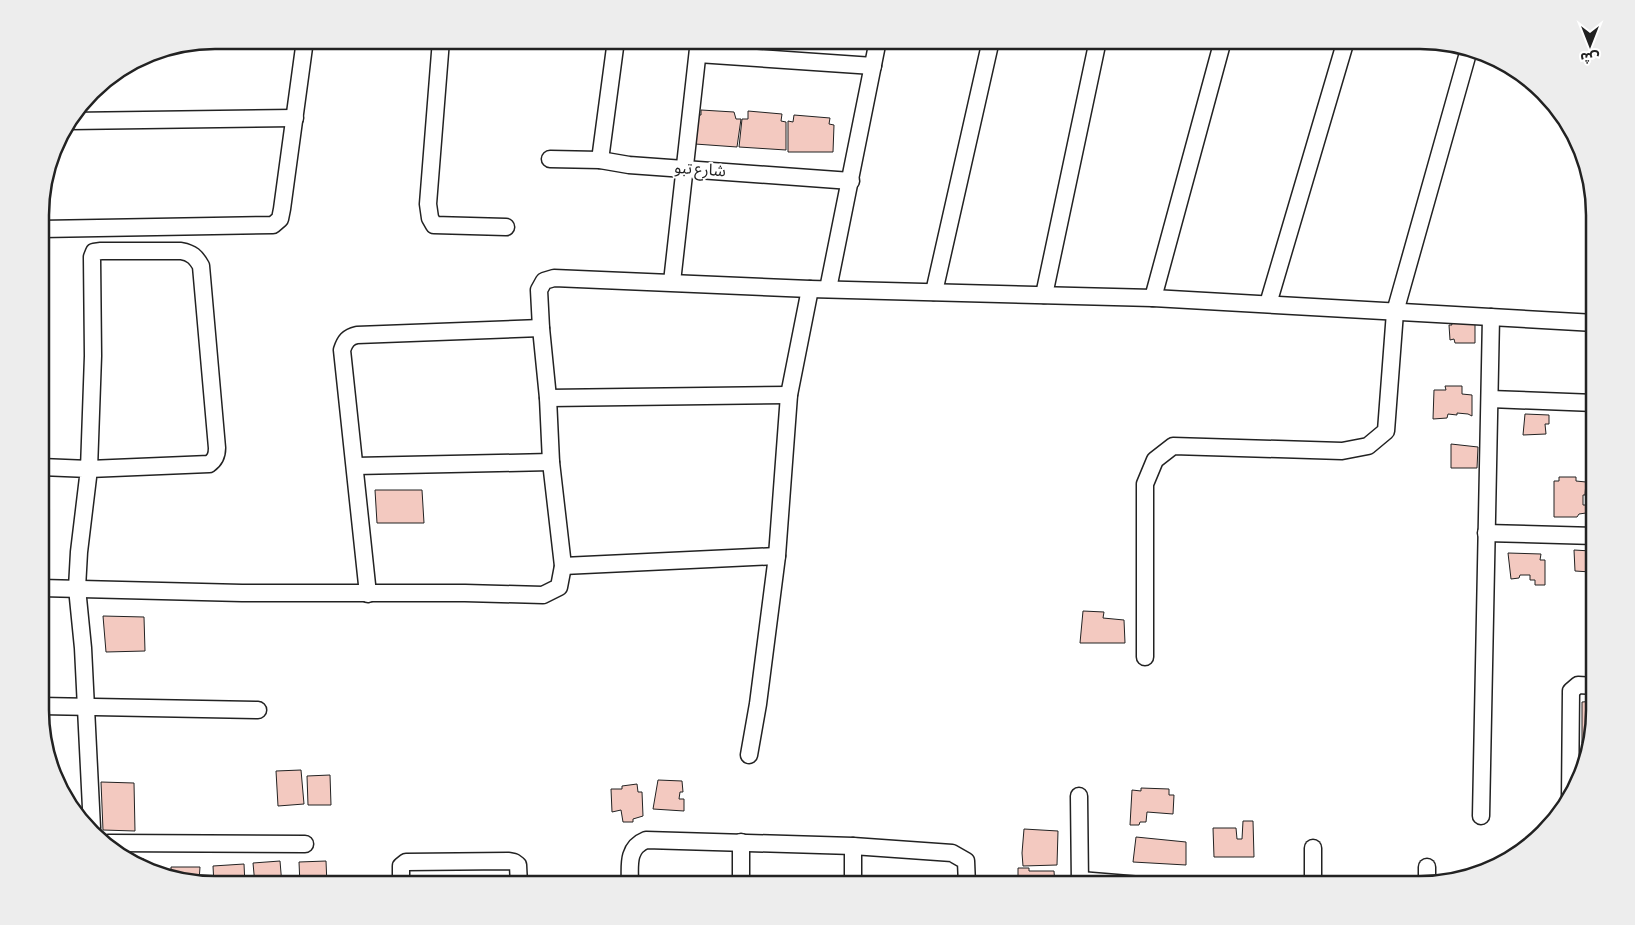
<svg xmlns="http://www.w3.org/2000/svg" width="1635" height="925" font-family="'Sofia Sans Condensed','Noto Sans Arabic',sans-serif">
<style>
.building{fill:#f3c9c0;stroke:#222}
.lines{fill:none;stroke-linecap:round;stroke-linejoin:round}
.minor-casing{stroke:#222;stroke-width:19}
.minor{stroke:#fff;stroke-width:16}
.labels{text-anchor:middle;dominant-baseline:central;stroke-width:4;stroke-linejoin:round;paint-order:stroke}
.street-label{font-size:16px;fill:#222;stroke:#fff}
.rim{fill:none;stroke:#222;stroke-width:2.5}
</style>
<rect width="100%" height="100%" fill="#fff"/>
<g class="building">
<path d="M701,110L734,112L736,119H741L737,147L695,144V115H701Z"/>
<path d="M748,111L782,114L781,121L786,122V150L739,147L742,119H748Z"/>
<path d="M794,115L830,118L829,124L834,125L833,152H788V121L793,122Z"/>
<path d="M1451,322L1475,323V343H1455L1454,339L1450,340L1449,325H1452Z"/>
<path d="M1445,386H1462V394L1472,395V416L1468,414L1457,413V415L1448,414L1447,418L1433,419L1434,390H1446Z"/>
<path d="M1525,414L1549,415V424H1545L1546,434L1523,435Z"/>
<path d="M1451,444L1478,447L1477,468H1451Z"/>
<path d="M1559,477H1576V481L1586,482L1585,495H1583V505H1586V513L1579,514L1577,517H1554V481H1559Z"/>
<path d="M375,490H422L424,523H377Z"/>
<path d="M1574,550L1591,551V572L1575,571Z"/>
<path d="M1508,553L1541,554L1540,560H1545V585H1535V580H1530V575H1520L1519,578L1511,579Z"/>
<path d="M1083,611L1104,612L1103,618L1124,620L1125,643H1080Z"/>
<path d="M103,616L144,617L145,651L106,652Z"/>
<path d="M1595,701V722L1588,744L1582,743V702Z"/>
<path d="M301,770L304,804L278,806L276,771Z"/>
<path d="M330,775L331,805H308L307,776Z"/>
<path d="M658,780L682,781L683,792H680L679,799H684V811L653,809Z"/>
<path d="M101,782L134,783L135,831L103,830Z"/>
<path d="M637,784L638,792H642L643,816L633,819V822H623L621,810L612,812L611,789H622V786Z"/>
<path d="M1141,788L1169,789V795H1174L1173,814L1147,812L1146,822H1140L1139,825H1130L1132,790L1141,791Z"/>
<path d="M1243,821H1253L1254,857H1214L1213,828H1236L1237,839H1242Z"/>
<path d="M1024,829L1058,831L1057,865L1023,866L1022,853Z"/>
<path d="M1136,837L1186,842V865L1133,862Z"/>
<path d="M124,859H144V866L127,862Z"/>
<path d="M280,861L282,885H255L253,863Z"/>
<path d="M326,861L327,885H300L299,862Z"/>
<path d="M244,864L245,885H214L213,866Z"/>
<path d="M171,867H200L199,881L171,873Z"/>
<path d="M1018,868H1029V871H1054L1055,885H1018Z"/>
<path d="M384,876L385,885H345L344,881Z"/>
<path d="M917,878L943,880L947,885H917Z"/>
</g>
<g class="lines">
<defs>
<g id="minor">
<path d="M441,40L428,204L430,218L434,225L506,227"/>
<path d="M698,54L873,66"/>
<path d="M70,121L295,118"/>
<path d="M550,159L600,160L629,165L851,181"/>
<path d="M600,160L616,40"/>
<path d="M41,229L273,225L280,219L282,209L305,40"/>
<path d="M672,282L699,40"/>
<path d="M828,289L878,40"/>
<path d="M934,292L991,40"/>
<path d="M1044,295L1098,40"/>
<path d="M1153,298L1223,40"/>
<path d="M1268,304L1346,40"/>
<path d="M548,398L789,395"/>
<path d="M1490,399L1595,403"/>
<path d="M355,466L551,462"/>
<path d="M41,467L89,469L209,464C215,460 217,456 217,448L201,266C196,257 192,253 181,251H101L94,252L92,257L93,356L89,469L79,552L77,588L83,648L92,828"/>
<path d="M1486,533L1595,536"/>
<path d="M563,566L777,556"/>
<path d="M41,588L242,593H465L543,595L559,587L563,566L551,462L548,398L541,328L539,290L544,281L554,278L810,289L1153,298L1595,323"/>
<path d="M368,594L342,350C345,341 348,337 357,335L541,328"/>
<path d="M1145,657V484L1155,460L1173,446L1342,451L1368,446L1386,431L1395,312L1468,53"/>
<path d="M41,706L258,710"/>
<path d="M749,755L758,704L777,556L789,395L810,289"/>
<path d="M1079,796L1080,885"/>
<path d="M1570,800L1571,691L1578,685L1595,686"/>
<path d="M1481,816L1491,317"/>
<path d="M108,843L305,844"/>
<path d="M853,846V885"/>
<path d="M1313,848V885"/>
<path d="M1080,880L1141,885"/>
<path d="M401,885V866L406,862L509,861L514,862L518,865L519,885"/>
<path d="M630,885C630,867 626,848 646,840L853,846L952,853L966,861L967,885"/>
<path d="M741,885V842"/>
<path d="M1427,885V867"/>
</g>
</defs>
<use href="#minor" class="minor-casing"/>
<use href="#minor" class="minor"/>
</g>
<g class="labels">
<g class="street-label">
<text transform="translate(700 170) rotate(4)">شارع تبو</text>
</g>
</g>
<path d="M0 0H1635V925H0ZM215 49H1420A166 166 0 0 1 1586 215V710A166 166 0 0 1 1420 876H215A166 166 0 0 1 49 710V215A166 166 0 0 1 215 49Z" fill="#ededed" fill-rule="evenodd"/>
<path class="rim" d="M215 49H1420A166 166 0 0 1 1586 215V710A166 166 0 0 1 1420 876H215A166 166 0 0 1 49 710V215A166 166 0 0 1 215 49Z"/>
<g transform="translate(1590 45) rotate(180)" stroke="#ffffff" stroke-width="4" paint-order="stroke">
<path d="M0-4L9 19L0 12L-9 19Z" fill="#222222"/>
<text y="-8" font-size="14" font-weight="bold" text-anchor="middle" fill="#222222">ش</text>
</g>
</svg>
